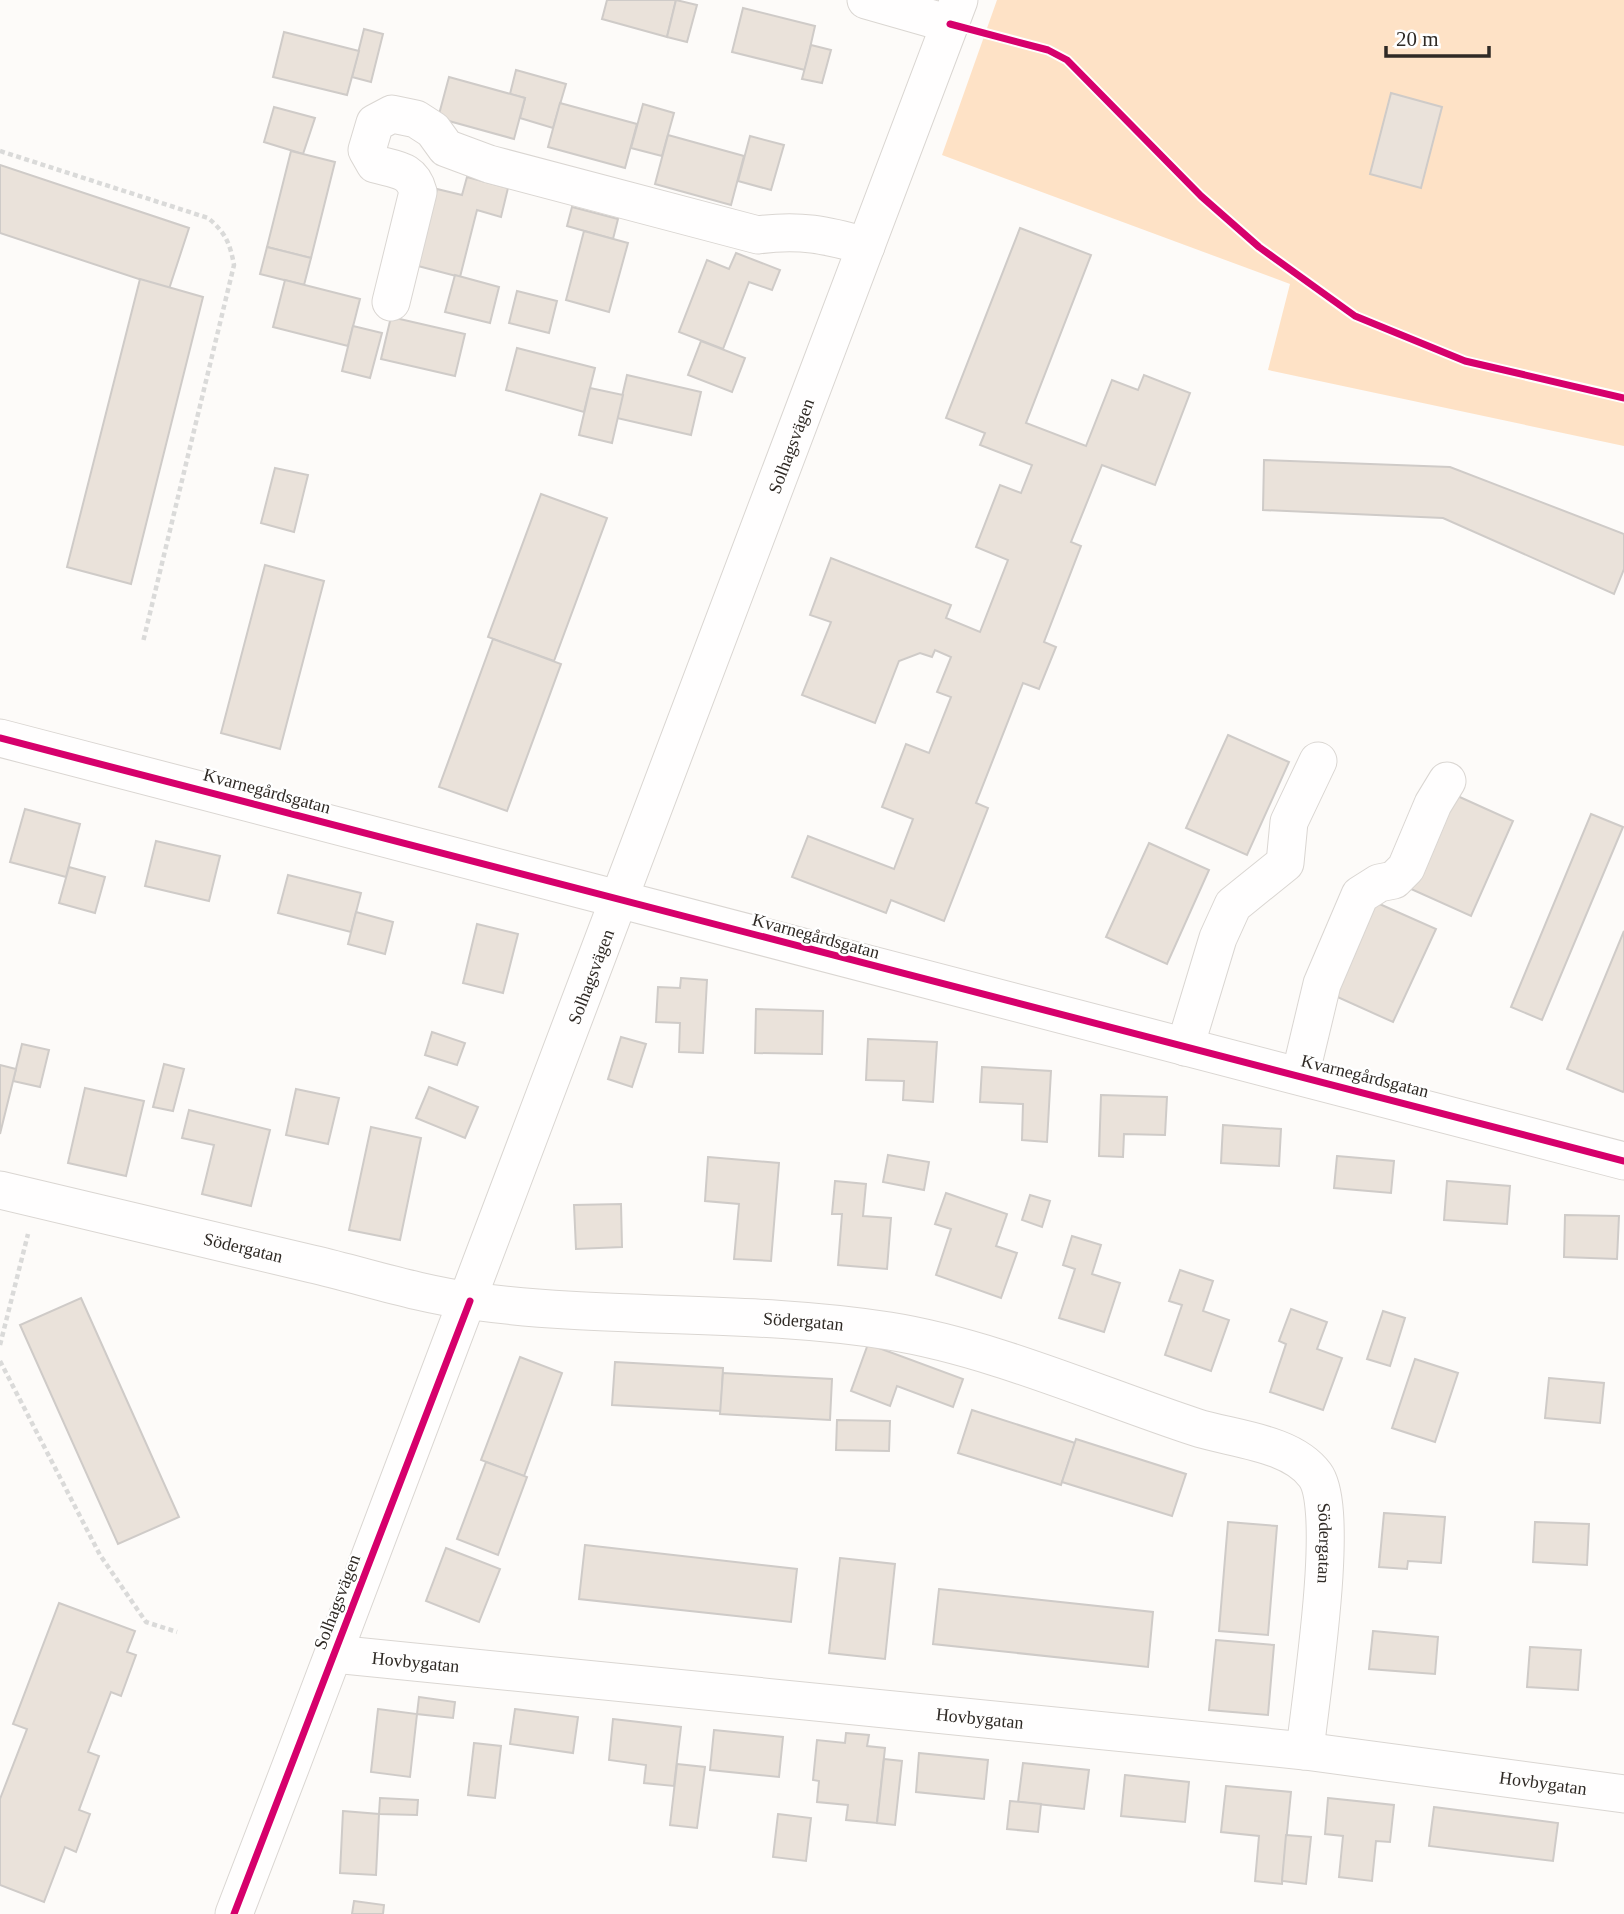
<svg xmlns="http://www.w3.org/2000/svg" width="1624" height="1914" font-family="'Times New Roman',serif">
<style>
.green{fill:#fee2c6}
.building{fill:#eae2da;stroke:#cfcbc8;stroke-width:2}
.lines{fill:none;stroke-linecap:round;stroke-linejoin:round}
.minor-casing{stroke:#dad6d2;stroke-width:39}
.path{stroke:#dadad9;stroke-width:4.5;stroke-dasharray:5 3.5;stroke-linecap:butt}
.minor{stroke:#fffefe;stroke-width:37}
.cycleway-casing{stroke:#fff;stroke-width:11}
.cycleway{stroke:#d6006c;stroke-width:7}
.labels{text-anchor:middle;dominant-baseline:central;stroke-width:5;stroke-linejoin:round;paint-order:stroke}
.street-label{font-size:18px;fill:#2f2a25;stroke:#fff}
</style>
<rect width="100%" height="100%" fill="#fdfbf9"/>
<path class="green" d="M997,0H1624V446L1268,370L1290,284L942,155Z"/>
<g class="building">
<path d="M607,0H676L667,37L602,19Z"/>
<path d="M676,0L697,5L687,42L667,37Z"/>
<path d="M743,8L815,26L805,70L732,52Z"/>
<path d="M364,29L383,34L371,82L352,77Z"/>
<path d="M284,32L359,51L347,95L273,77Z"/>
<path d="M811,45L831,50L822,83L802,79Z"/>
<path d="M516,70L566,84L553,128L520,118L525,98L510,94Z"/>
<path d="M449,77L525,98L514,139L438,118Z"/>
<path d="M1391,93L1442,107L1421,188L1370,174Z"/>
<path d="M560,103L637,124L625,168L548,147Z"/>
<path d="M643,104L674,113L662,156L631,148Z"/>
<path d="M274,107L315,118L303,154L264,142Z"/>
<path d="M668,135L744,156L731,205L655,184Z"/>
<path d="M750,136L784,145L771,190L738,181Z"/>
<path d="M291,151L335,162L311,258L267,247Z"/>
<path d="M0,165L189,228L169,289L0,233Z"/>
<path d="M467,177L508,188L501,217L477,210L460,277L418,266L437,189L462,195Z"/>
<path d="M572,207L618,219L613,239L567,226Z"/>
<path d="M1020,228L1091,255L1026,423L1086,446L1112,380L1138,390L1144,375L1190,393L1155,485L1102,465L1071,542L1081,546L1044,642L1056,647L1039,689L1023,683L976,803L988,808L944,921L891,900L886,913L792,877L808,836L894,869L913,819L882,807L906,744L929,753L951,697L937,692L951,657L935,650L932,657L920,653L899,661L875,723L802,695L831,622L810,615L831,558L951,605L946,618L980,632L1008,560L976,547L1000,485L1021,493L1032,465L980,445L985,433L946,418Z"/>
<path d="M584,231L628,243L609,312L566,300Z"/>
<path d="M267,247L311,258L304,285L260,274Z"/>
<path d="M736,253L780,270L772,290L749,282L723,349L679,332L707,260L729,269Z"/>
<path d="M455,275L499,287L490,323L445,312Z"/>
<path d="M140,279L203,297L131,584L67,567Z"/>
<path d="M285,280L360,299L348,346L273,327Z"/>
<path d="M517,291L557,301L549,333L509,323Z"/>
<path d="M391,317L465,334L455,376L381,359Z"/>
<path d="M353,326L382,333L370,378L342,371Z"/>
<path d="M701,341L745,358L732,392L688,375Z"/>
<path d="M517,348L595,368L584,412L506,390Z"/>
<path d="M627,375L701,392L691,435L617,418Z"/>
<path d="M590,388L623,395L612,443L579,435Z"/>
<path d="M1264,460L1450,467L1624,534V569L1614,594L1443,518L1263,510Z"/>
<path d="M275,468L308,475L294,532L261,523Z"/>
<path d="M541,494L607,518L554,661L488,637Z"/>
<path d="M265,565L324,581L280,749L221,733Z"/>
<path d="M493,639L561,664L507,811L439,787Z"/>
<path d="M1228,735L1289,762L1247,855L1186,828Z"/>
<path d="M1453,794L1513,821L1471,916L1411,889Z"/>
<path d="M25,809L80,824L66,877L10,862Z"/>
<path d="M1591,814L1623,827L1542,1020L1511,1007Z"/>
<path d="M156,841L220,856L209,901L145,886Z"/>
<path d="M1149,843L1209,870L1167,964L1106,937Z"/>
<path d="M69,867L105,877L95,913L59,903Z"/>
<path d="M288,875L361,893L351,932L278,913Z"/>
<path d="M1375,902L1436,929L1393,1022L1333,995Z"/>
<path d="M356,912L393,922L385,954L348,944Z"/>
<path d="M477,924L518,934L503,993L463,983Z"/>
<path d="M1624,931V1090L1623,1092L1567,1069Z"/>
<path d="M681,978L707,980L703,1053L679,1052L680,1023L656,1022L658,987L680,988Z"/>
<path d="M756,1009L823,1011L822,1054L755,1053Z"/>
<path d="M432,1032L465,1043L457,1065L425,1055Z"/>
<path d="M621,1037L646,1044L632,1087L608,1079Z"/>
<path d="M868,1039L937,1042L933,1102L903,1100L904,1081L866,1080Z"/>
<path d="M22,1044L49,1050L40,1087L13,1081Z"/>
<path d="M164,1064L184,1069L173,1111L153,1107Z"/>
<path d="M0,1065L16,1069L0,1134Z"/>
<path d="M982,1067L1051,1071L1047,1142L1022,1140L1023,1104L980,1102Z"/>
<path d="M429,1087L478,1107L465,1138L416,1118Z"/>
<path d="M85,1088L144,1101L126,1176L68,1163Z"/>
<path d="M296,1089L339,1098L328,1144L286,1135Z"/>
<path d="M1101,1095L1167,1097L1165,1135L1124,1134L1123,1157L1099,1156Z"/>
<path d="M189,1110L270,1130L251,1206L202,1194L214,1145L182,1138Z"/>
<path d="M1223,1125L1281,1129L1279,1166L1221,1163Z"/>
<path d="M371,1127L421,1138L400,1240L349,1230Z"/>
<path d="M888,1155L929,1162L924,1190L883,1182Z"/>
<path d="M1337,1156L1394,1161L1391,1193L1334,1188Z"/>
<path d="M708,1157L779,1163L771,1261L734,1259L739,1204L705,1201Z"/>
<path d="M835,1181L866,1184L863,1216L891,1218L887,1269L838,1265L842,1214H832Z"/>
<path d="M1447,1181L1510,1186L1507,1224L1444,1220Z"/>
<path d="M946,1193L1007,1214L996,1246L1017,1253L1001,1298L936,1275L951,1229L935,1224Z"/>
<path d="M1030,1195L1050,1201L1042,1227L1022,1220Z"/>
<path d="M621,1204L622,1247L576,1249L574,1205Z"/>
<path d="M1565,1215L1619,1216L1617,1259L1564,1257Z"/>
<path d="M1072,1236L1101,1245L1092,1274L1120,1283L1104,1332L1059,1318L1075,1269L1063,1265Z"/>
<path d="M1180,1270L1213,1281L1203,1311L1229,1320L1211,1371L1165,1355L1182,1305L1169,1301Z"/>
<path d="M81,1298L179,1517L118,1544L20,1325Z"/>
<path d="M1291,1309L1327,1322L1317,1349L1342,1358L1323,1410L1270,1392L1286,1344L1279,1341Z"/>
<path d="M1383,1311L1405,1318L1390,1366L1367,1359Z"/>
<path d="M868,1344L963,1379L953,1407L897,1386L890,1406L851,1391Z"/>
<path d="M520,1357L562,1373L524,1476L481,1460Z"/>
<path d="M1415,1359L1458,1373L1435,1442L1392,1428Z"/>
<path d="M615,1362L723,1368L721,1411L612,1405Z"/>
<path d="M723,1373L832,1379L830,1420L720,1414Z"/>
<path d="M1549,1378L1604,1383L1600,1423L1545,1418Z"/>
<path d="M972,1410L1075,1443L1061,1485L958,1453Z"/>
<path d="M837,1420L890,1421L889,1451L836,1450Z"/>
<path d="M1076,1439L1186,1474L1172,1516L1062,1482Z"/>
<path d="M486,1462L527,1477L498,1555L457,1539Z"/>
<path d="M1384,1513L1445,1517L1441,1563L1408,1561L1407,1569L1379,1567Z"/>
<path d="M1228,1522L1277,1526L1268,1635L1219,1631Z"/>
<path d="M1535,1522L1589,1524L1587,1565L1533,1562Z"/>
<path d="M585,1545L797,1569L791,1622L579,1599Z"/>
<path d="M446,1548L500,1569L479,1622L426,1601Z"/>
<path d="M840,1558L895,1564L885,1659L829,1653Z"/>
<path d="M939,1589L1153,1612L1148,1667L933,1644Z"/>
<path d="M59,1603L135,1631L127,1652L136,1655L121,1696L111,1692L88,1752L99,1756L79,1810L90,1814L76,1852L65,1847L44,1902L0,1885V1799L27,1729L13,1724Z"/>
<path d="M1373,1631L1438,1637L1435,1674L1369,1669Z"/>
<path d="M1216,1640L1274,1645L1268,1715L1209,1710Z"/>
<path d="M1530,1647L1581,1650L1578,1690L1527,1687Z"/>
<path d="M419,1697L455,1702L453,1718L417,1714Z"/>
<path d="M378,1709L417,1714L410,1777L371,1772Z"/>
<path d="M515,1709L578,1717L573,1753L510,1744Z"/>
<path d="M613,1719L681,1727L674,1786L644,1783L646,1765L609,1760Z"/>
<path d="M714,1730L783,1737L779,1777L710,1770Z"/>
<path d="M846,1733L869,1735L867,1746L885,1748L877,1823L846,1820L848,1805L817,1802L819,1781L813,1780L817,1740L845,1743Z"/>
<path d="M474,1743L501,1746L495,1798L468,1795Z"/>
<path d="M919,1753L988,1760L984,1799L916,1792Z"/>
<path d="M884,1759L902,1761L895,1825L877,1823Z"/>
<path d="M1023,1763L1089,1770L1084,1809L1018,1802Z"/>
<path d="M677,1764L705,1767L697,1828L670,1825Z"/>
<path d="M1125,1775L1189,1782L1185,1822L1121,1816Z"/>
<path d="M1226,1786L1291,1792L1282,1884L1255,1881L1259,1836L1221,1832Z"/>
<path d="M380,1798L418,1800L417,1815L379,1814Z"/>
<path d="M1328,1798L1394,1805L1390,1842L1376,1841L1372,1881L1339,1877L1343,1836L1325,1834Z"/>
<path d="M1010,1801L1041,1804L1038,1832L1007,1829Z"/>
<path d="M1434,1807L1558,1823L1553,1861L1429,1846Z"/>
<path d="M343,1811L379,1814L376,1875L340,1873Z"/>
<path d="M778,1814L811,1818L806,1861L773,1857Z"/>
<path d="M1286,1835L1311,1837L1306,1884L1282,1881Z"/>
<path d="M354,1901L384,1905L383,1914H352Z"/>
</g>
<g class="lines">
<defs>
<g id="minor">
<path d="M866,0L950,24"/>
<path d="M391,302L418,192C412,169 396,170 375,164L367,150L375,123L392,114L416,119L433,130L446,148L489,164L758,235C800,229 826,235 866,246"/>
<path d="M0,738L1624,1161"/>
<path d="M1185,1047L1218,938L1233,905L1285,863L1289,822L1318,761"/>
<path d="M1300,1076L1322,984L1360,895L1379,883L1394,880L1406,868L1433,804L1447,781"/>
<path id="s1" d="M0,1190C104,1215 208,1239 312,1264C364,1276 418,1294 472,1301C610,1320 751,1309 889,1331C990,1347 1098,1395 1195,1427C1231,1439 1291,1442 1315,1475C1341,1510 1310,1700 1305,1751"/>
<path id="s2" d="M334,1654L1305,1751L1624,1794"/>
<path id="s3" d="M234,1914C479,1277 719,638 959,0"/>
</g>
</defs>
<use href="#minor" class="minor-casing"/>
<g class="path">
<path d="M0,151L208,218C225,232 230,243 234,265L143,642"/>
<path d="M0,1345L28,1234"/>
<path d="M0,1361L100,1555L146,1622L177,1632"/>
</g>
<use href="#minor" class="minor"/>
<defs>
<g id="cycleway">
<path d="M950,24L1048,50L1067,60L1201,196L1259,247L1355,316L1465,361L1624,398"/>
<path d="M0,738L1624,1161"/>
<path d="M234,1914L470,1301"/>
</g>
</defs>
<use href="#cycleway" class="cycleway-casing"/>
<use href="#cycleway" class="cycleway"/>
</g>
<g class="labels">
<g class="street-label">
<text stroke="none"><textPath href="#s3" startOffset="1570">Solhagsvägen</textPath></text>
<text transform="translate(267 791) rotate(15)">Kvarnegårdsgatan</text>
<text transform="translate(816 936) rotate(15)">Kvarnegårdsgatan</text>
<text stroke="none"><textPath href="#s3" startOffset="1003">Solhagsvägen</textPath></text>
<text transform="translate(1365 1076) rotate(14)">Kvarnegårdsgatan</text>
<text stroke="none"><textPath href="#s1" startOffset="250">Södergatan</textPath></text>
<text stroke="none"><textPath href="#s1" startOffset="817">Södergatan</textPath></text>
<text stroke="none"><textPath href="#s1" startOffset="1426">Södergatan</textPath></text>
<text transform="translate(337 1602) rotate(-69)">Solhagsvägen</text>
<text stroke="none"><textPath href="#s2" startOffset="82">Hovbygatan</textPath></text>
<text stroke="none"><textPath href="#s2" startOffset="649">Hovbygatan</textPath></text>
<text stroke="none"><textPath href="#s2" startOffset="1216">Hovbygatan</textPath></text>
</g>
</g>
<path d="M1386 46v10h103v-10" fill="none" stroke="#2f2a25" stroke-width="3.5"/>
<text x="1396" y="46" font-size="21" fill="#2f2a25" stroke="#ffffff" stroke-width="5" paint-order="stroke">20 m</text>
</svg>
